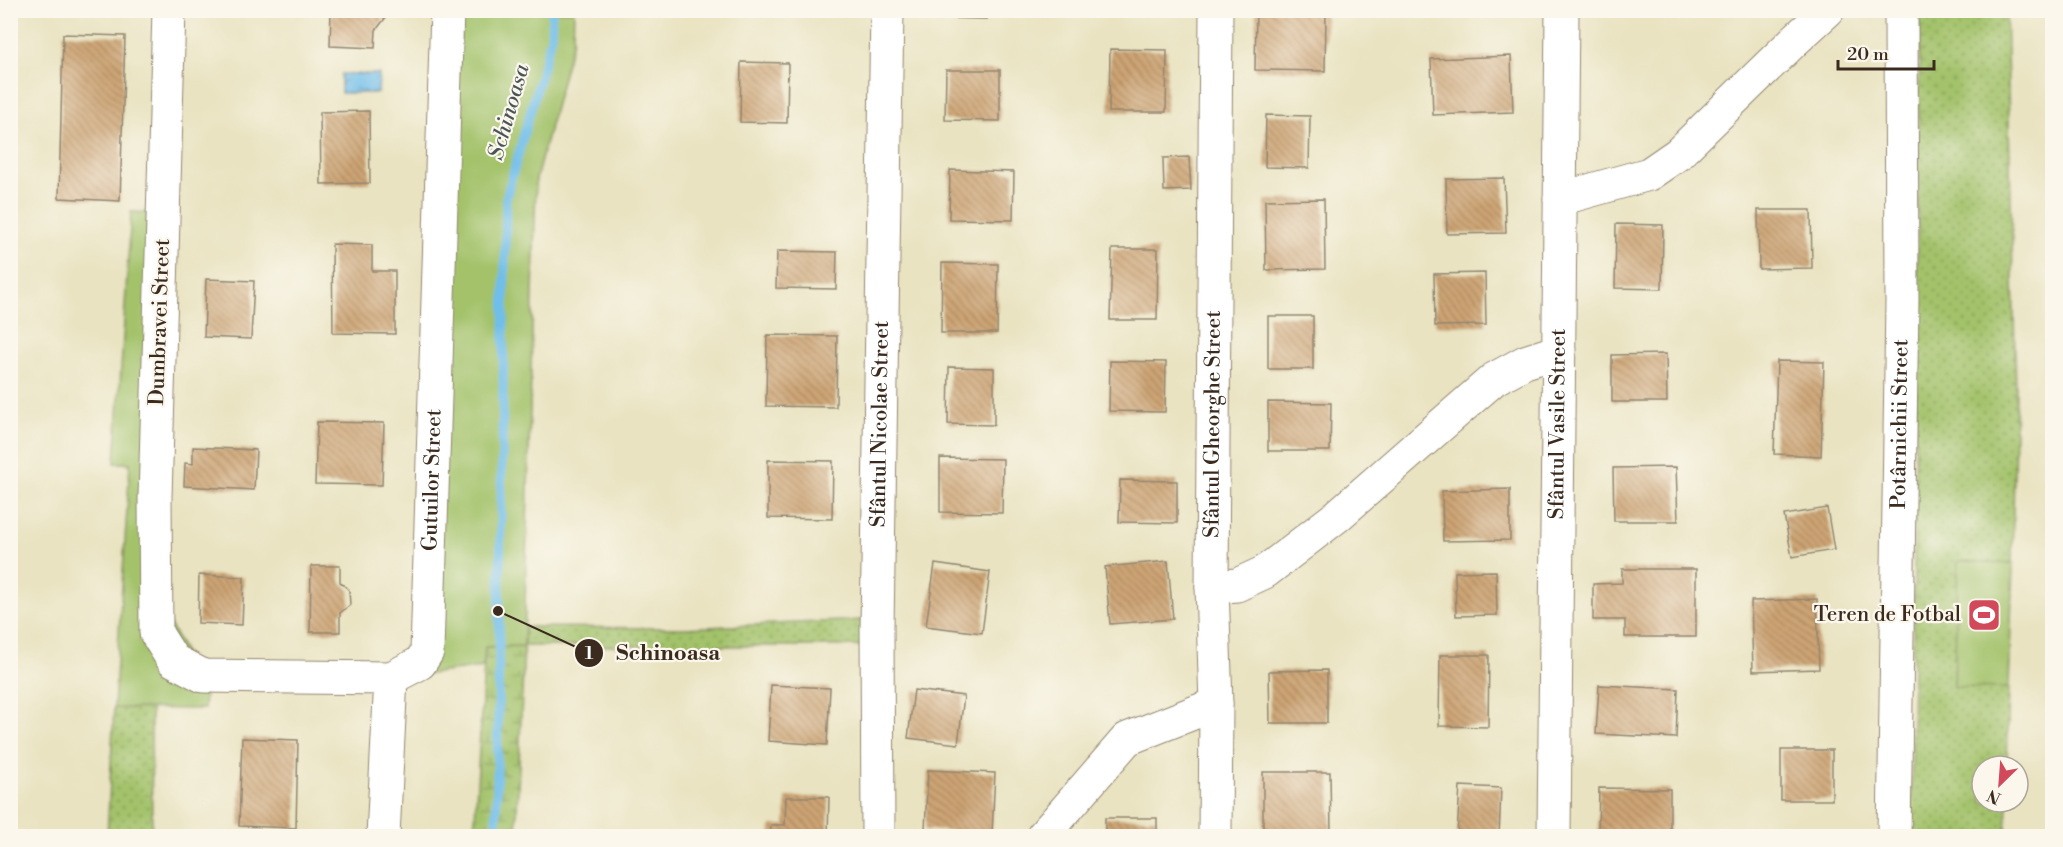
<svg xmlns="http://www.w3.org/2000/svg" width="2063" height="847" font-family="'Libre Bodoni',serif">
<style>
.grass{fill:url(#grass-dots);stroke:#6f7644;stroke-width:1.5}
.wetland{fill:url(#wetland-marsh);stroke:#6f7644;stroke-width:1.5}
.garden{fill:#a3c26a;stroke:#6f7644;stroke-width:1.5}
.water{fill:url(#water-ripples);stroke:#567484;stroke-width:1.5}
.lines{fill:none;stroke-linecap:round;stroke-linejoin:round}
.stream{stroke:#70beea;stroke-width:9}
.building{fill:url(#building-back-hatch)}
.minor-casing{stroke:#928670;stroke-width:35}
.minor{stroke:#fff;stroke-width:33}
.labels{text-anchor:middle;dominant-baseline:central;stroke-width:4.5;stroke-linejoin:round;paint-order:stroke}
.street-label{font-size:21px;fill:#3b2a1e;stroke:#fbf7ec}
.poi-label{font-size:21px;fill:#3b2a1e;stroke:#fbf7ec;text-anchor:end}
.water-label{font-size:22px;font-style:italic;fill:#4b565b;stroke:#fbf7ec}
.leader{fill:none;stroke:#3b2a1e;stroke-width:2}
.callout-dot{fill:#3b2a1e;stroke:#fbf7ec;stroke-width:2}
.mark-label{font-size:18px;text-anchor:middle;font-weight:bold;fill:#fff}
.callout-label{font-size:22px;text-anchor:middle;font-weight:bold;fill:#3b2a1e;stroke:#fbf7ec;stroke-width:4.5;stroke-linejoin:round;paint-order:stroke}
</style>
<defs>
<pattern id="grass-dots" width="8" height="8" patternUnits="userSpaceOnUse" patternTransform="scale(1.5)"><rect width="8" height="8" fill="#a3c26a"/><path d="M2 2h.1M6 6h.1" fill="none" stroke="#869e57" stroke-width="1.8" stroke-linecap="round"/></pattern>
<pattern id="wetland-marsh" width="20" height="14" patternUnits="userSpaceOnUse" patternTransform="scale(1.5)"><rect width="20" height="14" fill="#a3c26a"/><path d="M1 5h8M5 5V1M11 12h8M15 12V8" fill="none" stroke="#869e57"/></pattern>
<pattern id="water-ripples" width="26" height="14" patternUnits="userSpaceOnUse" patternTransform="scale(1.5)"><rect width="26" height="14" fill="#70beea"/><path d="M2 4q2-2 4 0t4 0M15 11q2-2 4 0t4 0" fill="none" stroke="#5d9bbd"/></pattern>
<pattern id="building-back-hatch" width="6" height="6" patternUnits="userSpaceOnUse" patternTransform="scale(1.5)"><rect width="6" height="6" fill="#cda475"/><path d="M-1 5l2 2M0 0l6 6M5-1l2 2" fill="none" stroke="#a8865f"/></pattern>
</defs>
<rect width="100%" height="100%" fill="#fbf7ec"/>
<filter id="ink" filterUnits="userSpaceOnUse"><feTurbulence type="fractalNoise" baseFrequency=".0167" numOctaves="2"/><feDisplacementMap in="SourceGraphic" scale="12" xChannelSelector="R" yChannelSelector="G"/><feConvolveMatrix kernelMatrix="1 2 1 2 8 2 1 2 1" color-interpolation-filters="sRGB"/></filter>
<filter id="wash" filterUnits="userSpaceOnUse"><feTurbulence type="fractalNoise" baseFrequency=".008" numOctaves="4" result="noise"/><feDisplacementMap in="SourceGraphic" scale="24" xChannelSelector="R" yChannelSelector="G"/><feGaussianBlur stdDeviation="1.35" result="paint"/><feColorMatrix in="noise" values="0 0 0 0 0 0 0 0 0 0 0 0 0 0 0 0 0 1.4 0 .05"/><feComposite in="paint" operator="in"/></filter>
<g filter="url(#wash)">
<rect width="100%" height="100%" fill="#e9e3c1"/>
<g class="grass">
<path d="M1920,11H2006L2016,390L2007,766H1982V802H2007L2006,836H1911Z"/>
<path d="M864,620L865,646H524V627L683,628Z"/>
<path d="M151,707L152,836H107L114,708Z"/>
</g>
<path class="wetland" d="M524,646L516,836H474L485,647Z"/>
<g class="garden">
<path d="M461,11H574L573,40L536,179L524,646L485,647L483,667L422,675Z"/>
<path d="M131,212L152,213L147,581L205,691L204,709L114,708L130,463H115Z"/>
<path d="M1958,561L2013,563L2009,688L1954,687Z"/>
</g>
<path class="water" d="M341,74H379L378,93H341Z"/>
<g class="lines">
<path class="stream" d="M496,836L506,198L551,38L552,10"/>
</g>
<g id="blocks">
<g class="building">
<path d="M331,10H387V16L376,30L375,48L330,46Z"/>
<path d="M939,10H987V19L939,18Z"/>
<path d="M1256,10H1326L1325,71L1255,70Z"/>
<path d="M1429,10H1504V13L1429,17Z"/>
<path d="M63,34L125,36L120,201L59,198Z"/>
<path d="M1110,49L1167,50L1166,112H1109Z"/>
<path d="M1511,56L1513,112L1433,115L1431,59Z"/>
<path d="M741,62L788,63L787,123L740,122Z"/>
<path d="M946,70H1000V121L945,120Z"/>
<path d="M369,111L370,183L321,184L320,112Z"/>
<path d="M1266,115L1310,116L1309,168L1265,167Z"/>
<path d="M1189,157L1191,190L1164,191L1163,158Z"/>
<path d="M950,170L1014,172L1013,220L949,219Z"/>
<path d="M1504,178L1506,233L1447,234L1446,179Z"/>
<path d="M1324,199L1325,269L1266,270L1265,200Z"/>
<path d="M1758,210H1811L1812,268L1759,269Z"/>
<path d="M1616,224L1663,225L1662,289L1615,288Z"/>
<path d="M332,244L372,245V271H395V334L333,333Z"/>
<path d="M1112,249H1158L1157,320H1110Z"/>
<path d="M777,251L837,252L836,289L776,288Z"/>
<path d="M942,263L998,264L997,333H941Z"/>
<path d="M1485,273L1486,325L1435,326L1434,274Z"/>
<path d="M206,279L254,281L251,339L204,337Z"/>
<rect x="1268" y="316" width="45" height="53"/>
<path d="M767,335L837,336L836,407L766,406Z"/>
<path d="M1666,354L1667,402H1612V355Z"/>
<path d="M1110,361L1166,362L1165,412L1109,411Z"/>
<path d="M1777,361L1824,362L1821,456L1774,454Z"/>
<path d="M949,367L994,368V425L948,424Z"/>
<path d="M1268,402L1331,403L1330,451H1268Z"/>
<path d="M317,422L384,423L382,485L315,484Z"/>
<path d="M193,447L256,450L254,490L184,486L185,463L193,464Z"/>
<path d="M940,458L1003,459L1002,513L940,512Z"/>
<path d="M768,460L833,461L832,519L768,518Z"/>
<path d="M1676,467L1678,521H1614L1613,468Z"/>
<path d="M1120,480L1177,481V523L1119,522Z"/>
<path d="M1510,489V540L1443,541L1442,491Z"/>
<path d="M1827,508L1834,550L1792,557L1784,515Z"/>
<path d="M1168,561L1173,619L1110,624L1105,567Z"/>
<path d="M935,564L990,572L982,633L926,626Z"/>
<path d="M311,566H340V582L349,590L350,605L340,613V632H310Z"/>
<path d="M1622,569H1696V637H1625V620H1593V584L1622,583Z"/>
<path d="M1496,571L1497,615L1456,616L1455,572Z"/>
<path d="M199,575L244,577L242,625L198,623Z"/>
<path d="M1817,599L1819,669L1753,671L1751,601Z"/>
<path d="M1440,655H1489L1488,727L1439,726Z"/>
<path d="M1327,670V723H1270L1269,671Z"/>
<path d="M771,685L830,688L827,745L768,741Z"/>
<path d="M1599,685L1678,689L1676,738L1596,734Z"/>
<path d="M914,690L964,696L958,744L908,738Z"/>
<path d="M242,738L298,740L296,828L239,826Z"/>
<rect x="1781" y="750" width="51" height="50"/>
<path d="M928,770L995,773L992,833L925,830Z"/>
<path d="M1263,772H1330L1331,834H1263Z"/>
<path d="M1460,786L1501,788L1499,836H1457Z"/>
<path d="M1599,788L1670,789V834L1598,833Z"/>
<path d="M786,797H829L828,836H770L771,825H785Z"/>
<rect x="1105" y="818" width="52" height="18"/>
</g>
</g>
</g>
<g filter="url(#ink)">
<use href="#blocks" fill-opacity="0" stroke="#928670" stroke-width="1.5"/>
<g class="lines">
<defs>
<g id="minor">
<path id="s1" d="M169,10L155,498L156,633L173,660L203,676L391,678L420,663L427,652L447,10"/>
<path d="M1560,199L1649,174L1678,154L1795,40L1828,10"/>
<path d="M1212,587L1237,585L1265,572L1336,517L1494,379L1525,362L1559,351"/>
<path d="M383,836L391,678"/>
<path id="s2" d="M878,836L877,627L887,10"/>
<path d="M1043,836L1127,739L1216,704"/>
<path id="s3" d="M1215,836L1216,704L1212,587L1216,10"/>
<path id="s4" d="M1554,836L1562,10"/>
<path id="s5" d="M1894,836L1902,301L1901,10"/>
</g>
</defs>
<use href="#minor" class="minor-casing"/>
<use href="#minor" class="minor"/>
</g>
</g>
<defs>
<symbol id="stadium-square" viewBox="-11 -11 22 22"><rect x="-9" y="-9" width="18" height="18" rx="4" fill="#d1495b" stroke="#fbf7ec"/><path d="M0-5a6.5 5 0 1 0 0 10a6.5 5 0 1 0 0-10ZM-3.5-1.8h7v3.6h-7Z" fill="#fff"/></symbol>
</defs>
<g fill-rule="evenodd">
<use href="#stadium-square" x="1965" y="596" width="38" height="38"/>
</g>
<g class="labels">
<g class="street-label">
<text transform="translate(160 322) rotate(-88)">Dumbravei Street</text>
<text stroke="none"><textPath href="#s2" startOffset="412">Sfântul Nicolae Street</textPath></text>
<text stroke="none"><textPath href="#s3" startOffset="412">Sfântul Gheorghe Street</textPath></text>
<text stroke="none"><textPath href="#s4" startOffset="412">Sfântul Vasile Street</textPath></text>
<text stroke="none"><textPath href="#s5" startOffset="412">Potârnichii Street</textPath></text>
<text stroke="none"><textPath href="#s1" startOffset="1095">Gutuilor Street</textPath></text>
</g>
<g class="poi-label">
<text x="1961" y="615">Teren de Fotbal</text>
</g>
<g class="water-label">
<text transform="translate(509 112) rotate(-74)">Schinoasa</text>
</g>
</g>
<path class="leader" d="M498 611L589 653"/>
<g class="callout-dot">
<circle cx="498" cy="611" r="6"/>
<circle cx="589" cy="653" r="15"/>
</g>
<g class="mark-label">
<text x="589" y="659">1</text>
</g>
<g class="callout-label">
<text x="668" y="660">Schinoasa</text>
</g>
<rect width="2063" height="847" fill="none" stroke="#fbf7ec" stroke-width="36"/>
<g transform="translate(2000 784) rotate(205)"><circle r="28" fill="#fbf7ec" stroke="#aea59a" stroke-width="1.5"/>
<path d="M0-4.5L10 22L0 15L-10 22Z" fill="#d1495b"/>
<text y="-9" font-size="16" font-weight="bold" text-anchor="middle" fill="#3b2a1e">N</text>
</g>
<path d="M1838 60v9h96v-9" fill="none" stroke="#3b2a1e" stroke-width="3"/>
<text x="1847" y="60" font-size="18" fill="#3b2a1e" stroke="#fbf7ec" stroke-width="4.5" paint-order="stroke">20 m</text>
</svg>
